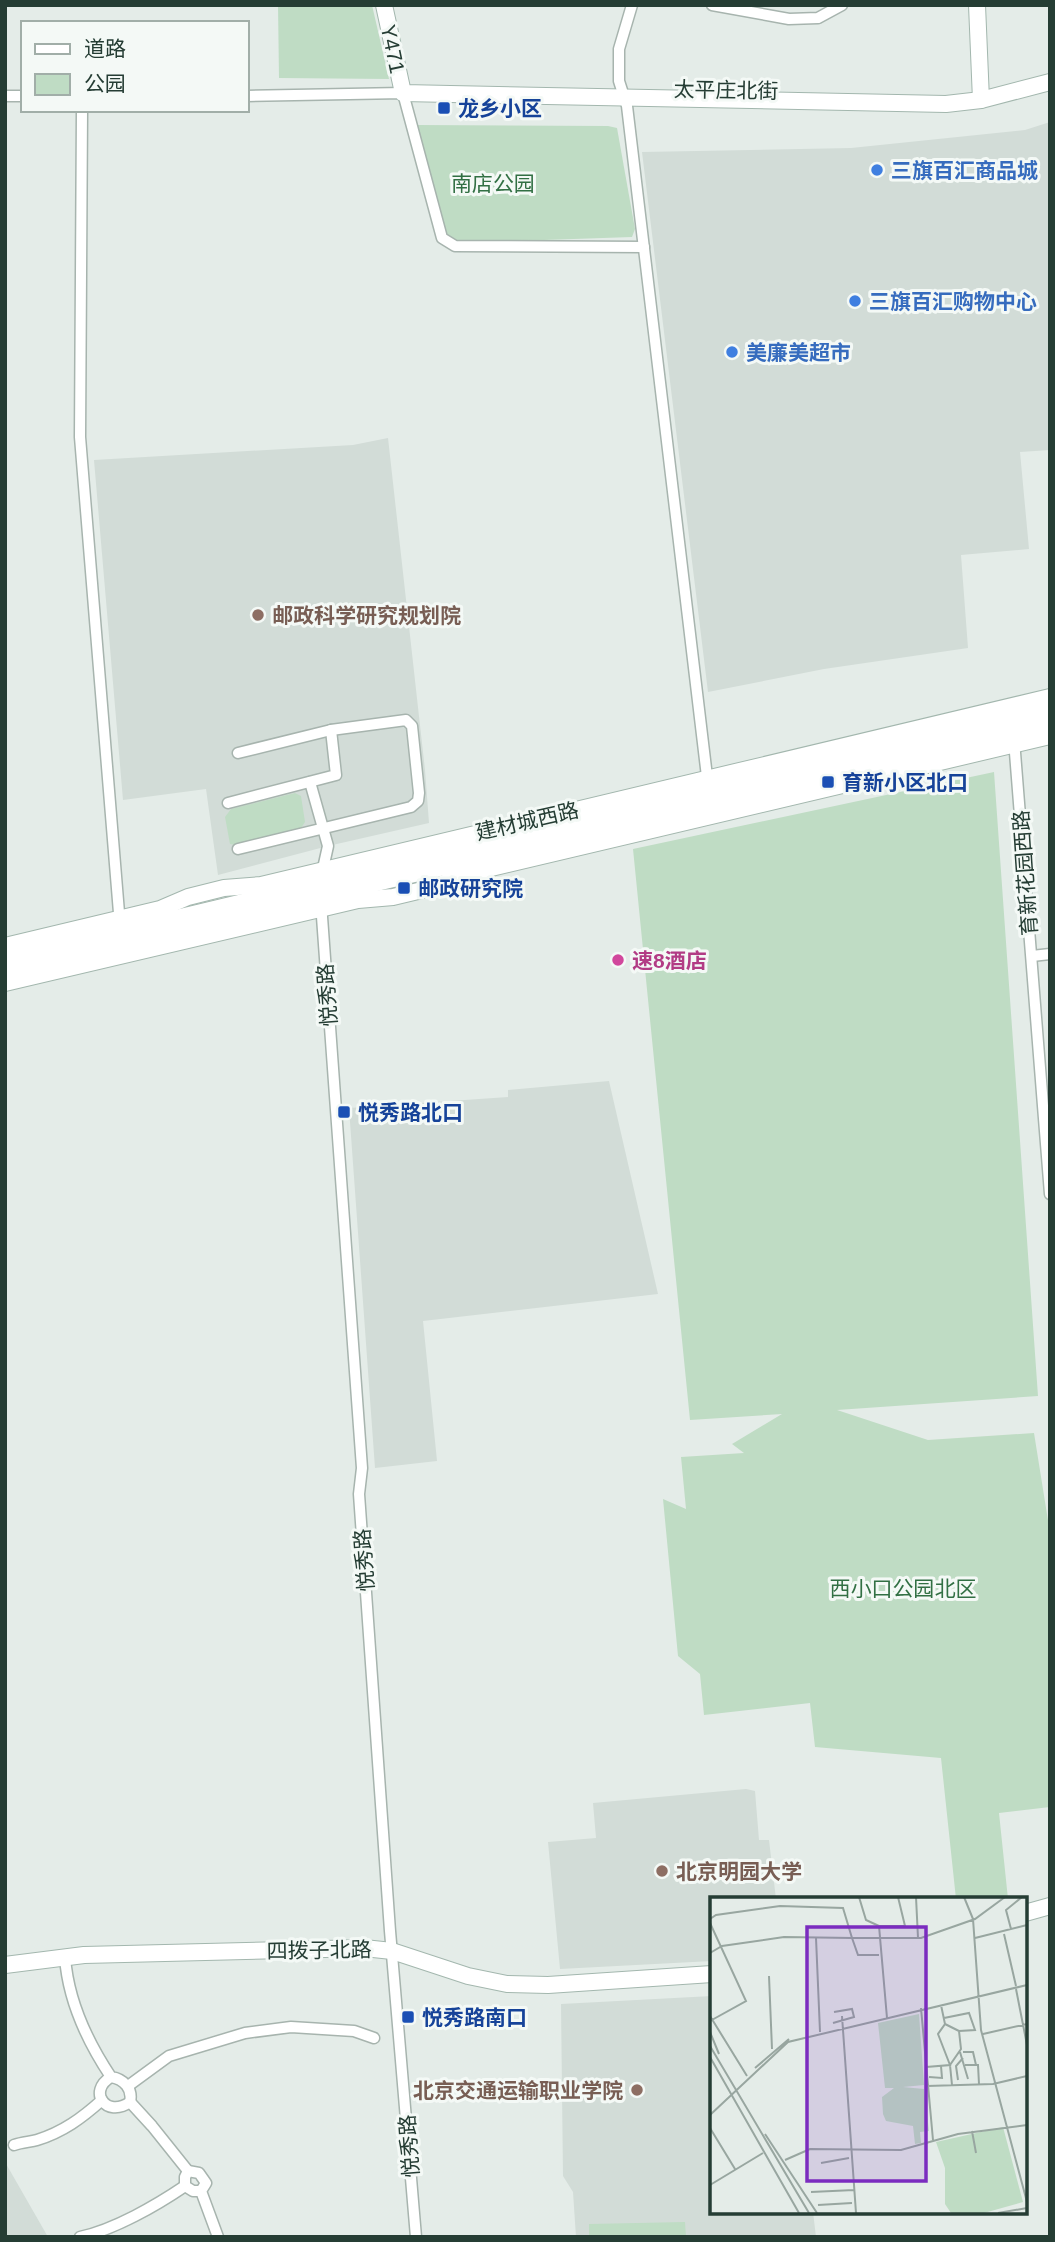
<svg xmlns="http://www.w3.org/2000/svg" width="1055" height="2242" font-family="Arial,'Noto Sans SC',sans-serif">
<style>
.built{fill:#d2dcd7}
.green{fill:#bfdcc4}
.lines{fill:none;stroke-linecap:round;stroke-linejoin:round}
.street-casing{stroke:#a7b4ae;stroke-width:13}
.secondary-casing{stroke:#a3b7ae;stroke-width:18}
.street{stroke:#fff;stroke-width:10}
.secondary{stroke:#fff;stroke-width:16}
.transit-dot{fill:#1a4fb4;stroke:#f4f9f6;stroke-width:2.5}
.shop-dot{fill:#3f7fe0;stroke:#f4f9f6;stroke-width:2.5}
.education-dot{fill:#8d6e63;stroke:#f4f9f6;stroke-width:2.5}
.hotel-dot{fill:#d1479c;stroke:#f4f9f6;stroke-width:2.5}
.labels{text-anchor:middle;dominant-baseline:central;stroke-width:6;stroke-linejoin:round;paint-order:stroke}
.street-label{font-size:21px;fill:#253d34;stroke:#f4f9f6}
.transit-label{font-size:21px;font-weight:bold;fill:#164399;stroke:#f4f9f6;text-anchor:start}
.shop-label{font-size:21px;font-weight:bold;fill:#366cbe;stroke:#f4f9f6;text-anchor:start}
.park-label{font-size:21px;fill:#327044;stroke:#f4f9f6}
.education-label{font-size:21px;font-weight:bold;fill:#785e54;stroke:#f4f9f6;text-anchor:start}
.hotel-label{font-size:21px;font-weight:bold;fill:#b23c85;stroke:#f4f9f6;text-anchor:start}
.inset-road{fill:none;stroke:#98a6a0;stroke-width:2}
.view{fill:#7b2cbf;fill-opacity:0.15;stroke:#7b2cbf;stroke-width:3.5}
.inset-edge{fill:none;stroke:#253d34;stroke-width:3.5}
</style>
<rect width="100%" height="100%" fill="#e4ece8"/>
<g class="built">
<path d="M1050,122V450L1020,452L1029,549L961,555L968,648L824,669L708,692L642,152L851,148L1025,130Z"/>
<path d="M388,438L425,770L429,823L328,846L218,875L206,789L123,800L94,460L353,445Z"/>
<path d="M609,1081L658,1294L423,1321L437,1461L375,1468L349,1108L508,1097V1090Z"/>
<path d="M746,1789L755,1791L759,1840H769L776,1899H712V1961L560,1969L548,1842L596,1838L593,1803Z"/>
<path d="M712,1996V2212H813L816,2237H576L573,2192L563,2176L561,2004Z"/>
<path d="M5,2162L48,2237H5Z"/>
</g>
<g class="green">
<path d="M278,5H372L389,79L279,78Z"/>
<path d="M417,125L608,126L617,128L635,229L632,237L458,243L446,237Z"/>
<path d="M994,772L1038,1396L837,1410L928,1440L1034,1433L1050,1533V1807L999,1813L1008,1899H956L941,1758L815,1747L810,1703L704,1715L700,1674L678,1656L663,1499L686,1509L681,1457L744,1453L732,1444L782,1414L690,1420L633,849Z"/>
<path d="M295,793L301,796L305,822L301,828L235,845L230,844L225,817L231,809Z"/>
<path d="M685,2222L686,2237H589V2224Z"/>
</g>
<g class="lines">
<defs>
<g id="street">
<path d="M632,5L619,49V81L627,106L708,785"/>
<path d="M712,5L789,19L818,18L842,5"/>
<path d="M5,96H23"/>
<path d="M247,96L403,93L442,238L455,246L644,247"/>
<path d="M82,110L80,437L120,925"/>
<path d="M1014,740L1050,1194"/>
<path d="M310,782L328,846L322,873"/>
<path d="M228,803L336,775L331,730"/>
<path d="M238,849L411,807L418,801L419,793L412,726L406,720L331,730L238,753"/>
<path d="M321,903L362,1468L359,1494L390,1931L416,2237"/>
<path d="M1032,956L1050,954"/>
<path d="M65,1957C68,2000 87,2041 111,2077C124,2079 133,2089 130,2102C106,2119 87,2091 111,2077"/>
<path d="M128,2086L169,2056L245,2033L291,2027L354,2031L374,2038"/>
<path d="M130,2102L152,2126L188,2171"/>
<path d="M14,2145C22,2142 30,2142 37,2140C63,2132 82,2118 102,2100"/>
<path d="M201,2191H193L185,2186V2177L188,2171L199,2173L206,2183L201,2191L218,2237"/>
<path d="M80,2237C114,2230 157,2205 185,2186"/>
</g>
<g id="secondary">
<path d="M384,5L403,93L946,104L981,100L1050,82"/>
<path d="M977,5L981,100"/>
<path d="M5,946L160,909L188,897L224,888L261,885L1050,697"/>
<path d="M5,959L1050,709"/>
<path d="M5,971L1050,723"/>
<path d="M5,983L358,900L393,897L435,887L466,874L1050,736"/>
<path d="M1025,1913L1050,1906"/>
<path d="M5,1965L84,1955L364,1948L392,1951L468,1976L507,1984L548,1985L712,1974"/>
</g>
</defs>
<use href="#street" class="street-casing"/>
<use href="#secondary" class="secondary-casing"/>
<use href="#street" class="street"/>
<use href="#secondary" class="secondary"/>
</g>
<g class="transit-dot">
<rect x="437" y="101" width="14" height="14" rx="3.5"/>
<rect x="821" y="775" width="14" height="14" rx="3.5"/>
<rect x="397" y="881" width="14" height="14" rx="3.5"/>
<rect x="337" y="1105" width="14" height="14" rx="3.5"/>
<rect x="401" y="2010" width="14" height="14" rx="3.5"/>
</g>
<g class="shop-dot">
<circle cx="877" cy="170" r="7"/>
<circle cx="855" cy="301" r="7"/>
<circle cx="732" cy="352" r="7"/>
</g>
<g class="education-dot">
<circle cx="258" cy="615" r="7"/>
<circle cx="662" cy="1871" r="7"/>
<circle cx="637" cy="2090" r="7"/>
</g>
<circle class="hotel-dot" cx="618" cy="960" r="7"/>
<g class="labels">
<g class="street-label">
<text transform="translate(393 49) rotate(78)">Y471</text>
<text transform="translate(726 90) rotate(1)">太平庄北街</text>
<text transform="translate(527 821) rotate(-13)">建材城西路</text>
<text transform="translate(1025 873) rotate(-94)">育新花园西路</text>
<text transform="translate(327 995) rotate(-94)">悦秀路</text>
<text transform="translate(364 1560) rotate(-94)">悦秀路</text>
<text transform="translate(319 1950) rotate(-1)">四拨子北路</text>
<text transform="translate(409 2146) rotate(-94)">悦秀路</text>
</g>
<g class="transit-label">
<text x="458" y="108">龙乡小区</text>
<text x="842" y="782">育新小区北口</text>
<text x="418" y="888">邮政研究院</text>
<text x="358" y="1112">悦秀路北口</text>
<text x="422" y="2017">悦秀路南口</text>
</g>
<g class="shop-label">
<text x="891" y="170">三旗百汇商品城</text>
<text x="869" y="301">三旗百汇购物中心</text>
<text x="746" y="352">美廉美超市</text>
</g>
<g class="park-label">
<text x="493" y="183">南店公园</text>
<text x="903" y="1588">西小口公园北区</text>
</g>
<g class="education-label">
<text x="272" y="615">邮政科学研究规划院</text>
<text x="676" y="1871">北京明园大学</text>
<text x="623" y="2090" text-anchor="end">北京交通运输职业学院</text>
</g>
<g class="hotel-label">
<text x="632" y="960">速8酒店</text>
</g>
</g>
<g transform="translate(710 1897)">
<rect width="317" height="317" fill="#e4ece8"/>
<path d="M209,117L214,188L193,190L214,192L219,234L210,235L211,246L205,247L203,229L176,224L173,217L172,200L184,191H175L168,126ZM293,230L313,305L274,316H241L235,307V271L226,245Z" fill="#bfdcc4"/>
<path class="inset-road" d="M149,0L156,23L169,29L177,121M206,0L208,41M254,0L263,22M0,22L6,18L70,9L133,11L142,41M263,22L271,133L317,305M0,26L36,104L0,124M169,29H195L188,0M301,32L296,13L312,0M294,37L306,89M106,41L110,135M142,41H211L265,22L295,0M265,41L317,28M0,56L12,49L74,40L142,41L148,58H169M59,79L62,152M306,92L317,148M211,111L223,243M0,119L37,179M132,119L146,316M234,121L259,116L265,133L249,134M123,126L144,120L142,112L124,115M235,127L249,134L251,152L240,168L242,188M0,135L9,157M273,137L317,127M0,149L99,316M250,155L258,182M253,155H263L266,168M0,160L89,316M255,168H268L269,187M216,170L240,168L228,137L235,127L231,108M45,171L79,142M219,180L232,181L231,169M248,183L246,169L253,161M217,189L283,187L317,179M0,218L78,145L317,88M0,231L25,272M262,234L266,256M55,237L107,316M75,263L100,252L191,253L248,237L317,228M111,266L139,261M0,288L53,256M101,295L144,293M108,308L142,306M288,316L317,311"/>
<path class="view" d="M97,30H216V284H97Z"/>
<rect width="317" height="317" class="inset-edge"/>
</g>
<rect width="1055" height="2242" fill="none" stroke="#253d34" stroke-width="14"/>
<rect x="21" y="21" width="228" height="91" fill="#f4f9f6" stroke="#a1aea8" stroke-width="2"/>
<rect x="35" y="44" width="35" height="10" fill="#ffffff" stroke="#a1aea8" stroke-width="2"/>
<text x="84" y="56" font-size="21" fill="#253d34">道路</text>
<rect x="35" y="74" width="35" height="21" fill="#bfdcc4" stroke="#a1aea8" stroke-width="2"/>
<text x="84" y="91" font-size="21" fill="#253d34">公园</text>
</svg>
